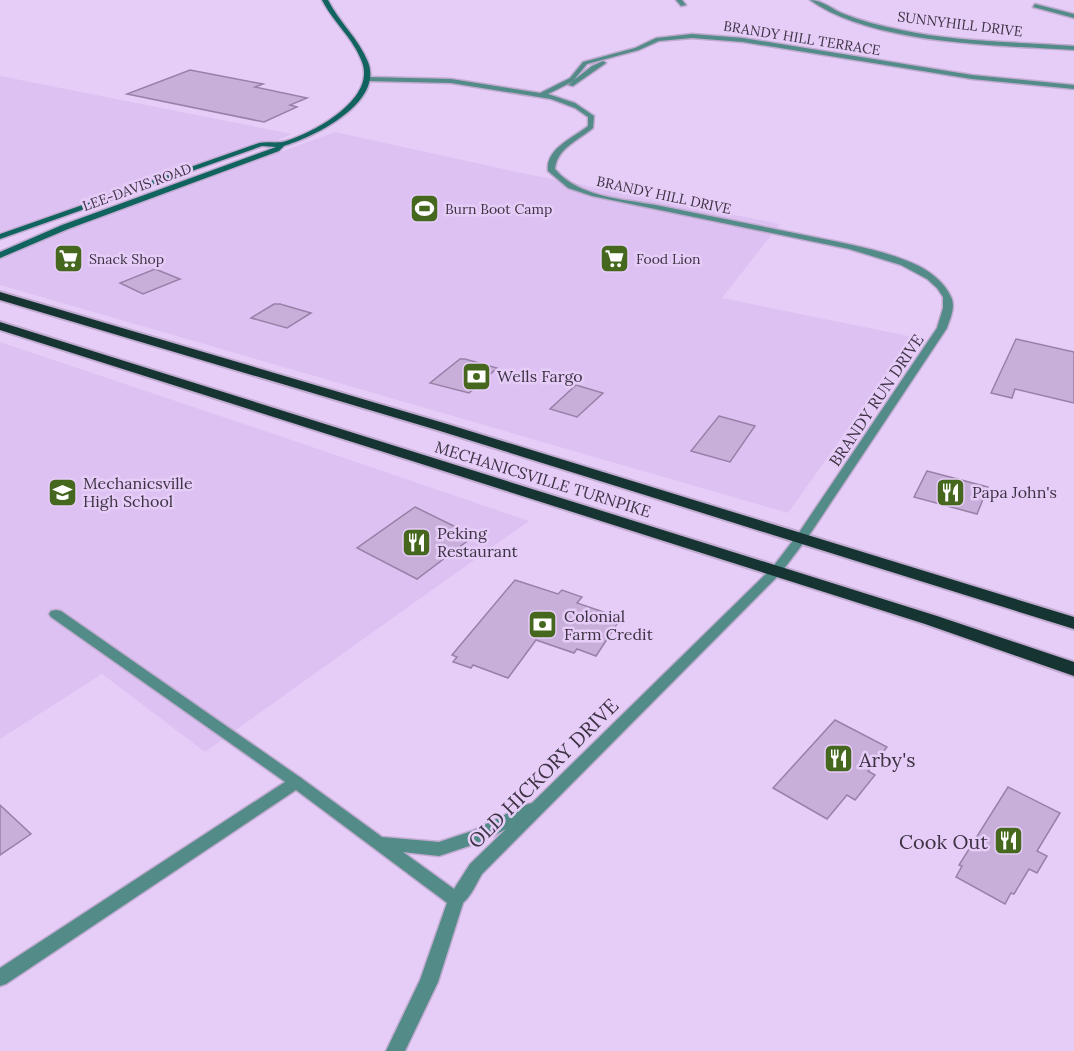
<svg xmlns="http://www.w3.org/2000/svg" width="1074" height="1051" font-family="Lora,serif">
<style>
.built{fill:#ddc1f2}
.building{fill:#c8afd9;stroke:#9880a8;stroke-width:1.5}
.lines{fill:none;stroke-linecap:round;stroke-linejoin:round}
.minor-casing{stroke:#c1abd0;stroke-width:3}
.tertiary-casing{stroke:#c1abd0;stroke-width:3}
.secondary-casing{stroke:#c1abd0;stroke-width:3}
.trunk-casing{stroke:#c1abd0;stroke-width:4}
.minor{fill:#528b88;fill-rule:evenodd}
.tertiary{fill:#528b88;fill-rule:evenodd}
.secondary{fill:#116360;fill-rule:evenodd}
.trunk{fill:#153432;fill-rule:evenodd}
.labels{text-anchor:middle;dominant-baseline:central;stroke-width:5;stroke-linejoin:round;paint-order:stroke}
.far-street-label{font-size:14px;fill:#3d3344;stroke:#e6cdf8}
.far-poi-label{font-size:14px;fill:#3d3344;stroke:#e6cdf8;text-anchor:start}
.poi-label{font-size:16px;fill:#3d3344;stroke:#e6cdf8;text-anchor:start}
.street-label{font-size:16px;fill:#3d3344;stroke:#e6cdf8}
.near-poi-label{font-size:20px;fill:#3d3344;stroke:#e6cdf8;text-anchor:start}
.near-street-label{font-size:20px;fill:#3d3344;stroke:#e6cdf8}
</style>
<rect width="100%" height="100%" fill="#e6cdf8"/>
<g class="built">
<path d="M0,76L292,134L246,154L79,207L0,235Z"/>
<path d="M335,132L512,171L780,224L722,298L913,337L788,513L0,285V254Z"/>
<path d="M0,342L250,426L529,521L205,752L102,674L0,739Z"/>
</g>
<g class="building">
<path d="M190,70L263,84L255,87L307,98L290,105L297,107L264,122L127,94Z"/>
<path d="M155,269L180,279L143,294L120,283Z"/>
<path d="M274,304H280L311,313L287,328L251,318Z"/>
<path d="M1016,339L1074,352V403L1015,389L1012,398L991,393Z"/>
<path d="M460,359H465L497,368L469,393L430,383Z"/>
<path d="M576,385L603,393L577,417L550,409Z"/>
<path d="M719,416L755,426L730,462L691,451Z"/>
<path d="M927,471L988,487L977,514L914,497Z"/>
<path d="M415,507L474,536L417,579L357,548Z"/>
<path d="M515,580L558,594L562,590L582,597L577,603L621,618L596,656L577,649L574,653L536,640L508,678L473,665L471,668L453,662L457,657L452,655Z"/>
<path d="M835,720L887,747L868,771L875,775L855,800L847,795L827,819L773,788Z"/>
<path d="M1008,787L1060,813L1037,851L1047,856L1037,873L1029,869L1014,894L1011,893L1005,904L956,877L962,866L959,865Z"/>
<path d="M0,805L31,834L0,855Z"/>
</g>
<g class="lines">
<defs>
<g id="minor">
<path d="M676,0H682L686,5L681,6Z"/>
<path d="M810,0C823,0 833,10 844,14C862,21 881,26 901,30C957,42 1017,42 1074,46V50C998,45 873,45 810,0Z"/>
<path d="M1035,4L1074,14V18L1033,7Z"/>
<path d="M692,34L743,38L972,75L1074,85V89L972,79L743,42L692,38L659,41L639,50L587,64L574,80L592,66L603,61L606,63L573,86L568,85L574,81L548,94L575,103L594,116L593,128C579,140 557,148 555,169C578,197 622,199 656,205C705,215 755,225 804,235C842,243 883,249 919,266C932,273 945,283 951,297C956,307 950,319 947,328L806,540L802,541L796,537L937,328L943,308V297L937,288L927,279L901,265L849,249L592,196L568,188L548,171C545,149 573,138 588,126V117L575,108L551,99L451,83L368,81L365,79L368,77L451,79L540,93L570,78L583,62L635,48L656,38Z"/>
<path d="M56,610L61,611L301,778L304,782L301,786L296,788L291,786L51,617L49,614L51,611Z"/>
<path d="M456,893L462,895L464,900L438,982L405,1051H386L420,980L448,900L450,895Z"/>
</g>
<path id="tertiary" d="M802,533L808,537L780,574L482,874C475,885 466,911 450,905L296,790L6,984L0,986V968L291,778L296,776L301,778L382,837L439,842L472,831L525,805L532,803L772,568L798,534ZM506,829L470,864L454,889L403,852L439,856L484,841Z"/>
<path id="secondary" d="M322,0H328C339,22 359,39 368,62C384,103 314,137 284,146L279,151L68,229L0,258V252L62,225L276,147L262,146L0,239V234L259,143C268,141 277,144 286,141C315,132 376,99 362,62C354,39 333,22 322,0Z"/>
<g id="trunk">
<path d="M0,292L447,424L1074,617V629L437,430L0,300Z"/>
<path d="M0,322L937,616L1074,662V676L925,624L0,330Z"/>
</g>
</defs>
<use href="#minor" class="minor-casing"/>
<use href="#tertiary" class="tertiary-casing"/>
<use href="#secondary" class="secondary-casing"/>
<use href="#trunk" class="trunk-casing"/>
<use href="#minor" class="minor"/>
<use href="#tertiary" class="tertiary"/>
<use href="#secondary" class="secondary"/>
<use href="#trunk" class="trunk"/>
</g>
<defs>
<symbol id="stadium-square" viewBox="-11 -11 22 22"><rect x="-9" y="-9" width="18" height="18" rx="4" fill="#45671e" stroke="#e6cdf8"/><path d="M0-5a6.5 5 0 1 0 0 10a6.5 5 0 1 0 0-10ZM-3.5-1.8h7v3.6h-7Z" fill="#fff"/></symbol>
<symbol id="supermarket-square" viewBox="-11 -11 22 22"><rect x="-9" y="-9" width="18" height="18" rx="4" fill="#45671e" stroke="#e6cdf8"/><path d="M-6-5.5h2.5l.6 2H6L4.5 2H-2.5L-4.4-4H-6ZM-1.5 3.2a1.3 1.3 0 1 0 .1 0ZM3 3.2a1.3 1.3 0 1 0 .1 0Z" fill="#fff"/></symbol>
<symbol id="bank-square" viewBox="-11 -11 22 22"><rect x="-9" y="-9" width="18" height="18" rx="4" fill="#45671e" stroke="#e6cdf8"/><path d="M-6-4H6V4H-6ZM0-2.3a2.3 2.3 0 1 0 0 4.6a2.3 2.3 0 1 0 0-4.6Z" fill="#fff"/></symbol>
<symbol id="school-square" viewBox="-11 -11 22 22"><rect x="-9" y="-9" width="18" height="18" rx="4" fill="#45671e" stroke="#e6cdf8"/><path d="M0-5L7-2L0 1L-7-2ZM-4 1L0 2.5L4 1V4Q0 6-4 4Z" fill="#fff"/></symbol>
<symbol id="restaurant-square" viewBox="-11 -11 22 22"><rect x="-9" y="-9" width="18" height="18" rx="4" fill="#45671e" stroke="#e6cdf8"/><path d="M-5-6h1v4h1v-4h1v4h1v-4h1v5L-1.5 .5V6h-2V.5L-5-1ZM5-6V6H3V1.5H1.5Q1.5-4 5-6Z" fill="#fff"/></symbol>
</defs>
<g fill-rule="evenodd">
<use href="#stadium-square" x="408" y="192" width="33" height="33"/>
<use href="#supermarket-square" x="52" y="242" width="33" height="33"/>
<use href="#supermarket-square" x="598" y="242" width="33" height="33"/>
<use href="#bank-square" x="460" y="360" width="33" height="33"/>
<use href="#school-square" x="46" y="476" width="33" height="33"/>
<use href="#restaurant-square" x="934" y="476" width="33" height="33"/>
<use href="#restaurant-square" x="400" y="526" width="33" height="33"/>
<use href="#bank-square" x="526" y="608" width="33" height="33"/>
<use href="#restaurant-square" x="822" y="742" width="33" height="33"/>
<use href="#restaurant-square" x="992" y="824" width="33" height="33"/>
</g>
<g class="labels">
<g class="far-street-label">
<text transform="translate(960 24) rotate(7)">SUNNYHILL DRIVE</text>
<text transform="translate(802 38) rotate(9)">BRANDY HILL TERRACE</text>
<text transform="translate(137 187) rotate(-20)">LEE-DAVIS ROAD</text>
<text transform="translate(664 195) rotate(12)">BRANDY HILL DRIVE</text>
</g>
<g class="far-poi-label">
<text x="445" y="209">Burn Boot Camp</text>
<text x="89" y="259">Snack Shop</text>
<text x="636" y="259">Food Lion</text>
</g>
<g class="poi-label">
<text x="497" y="376">Wells Fargo</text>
<text x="83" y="483">Mechanicsville<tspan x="83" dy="18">High School</tspan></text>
<text x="972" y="492">Papa John's</text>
<text x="437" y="533">Peking<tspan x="437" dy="18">Restaurant</tspan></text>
<text x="564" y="616">Colonial<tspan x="564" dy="18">Farm Credit</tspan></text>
</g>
<g class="street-label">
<text transform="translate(876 400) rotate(-56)">BRANDY RUN DRIVE</text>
<text transform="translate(543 479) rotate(17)">MECHANICSVILLE TURNPIKE</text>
</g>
<g class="near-poi-label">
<text x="859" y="759">Arby's</text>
<text x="988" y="841" text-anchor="end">Cook Out</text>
</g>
<g class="near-street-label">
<text transform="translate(543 773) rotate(-45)">OLD HICKORY DRIVE</text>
</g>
</g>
</svg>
